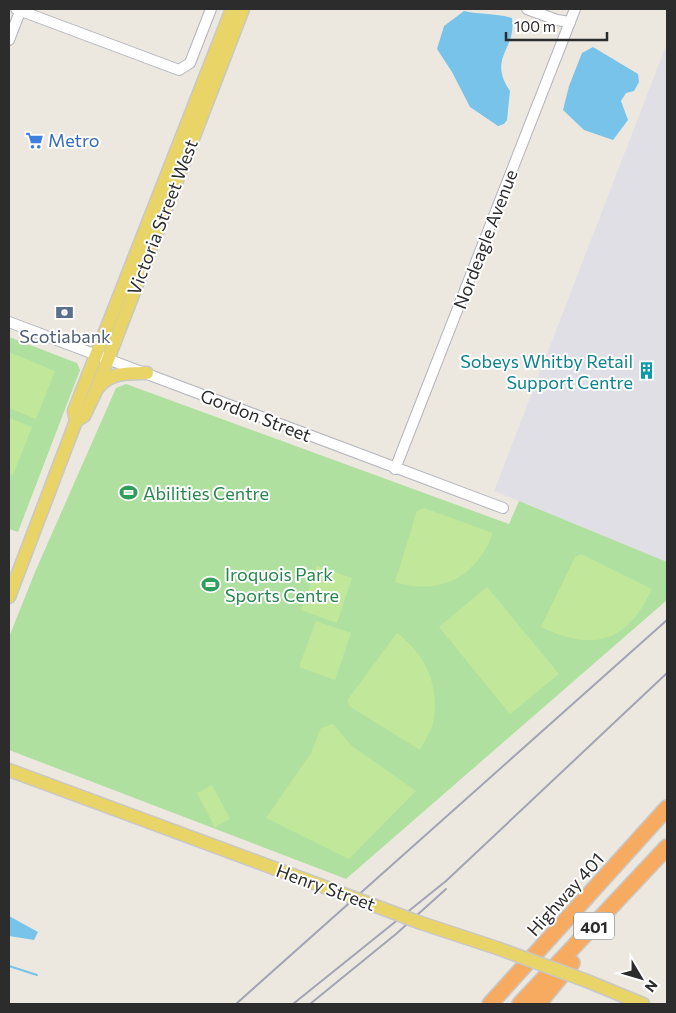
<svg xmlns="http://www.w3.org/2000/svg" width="676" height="1013" font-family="Commissioner,sans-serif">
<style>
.industrial{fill:#e1dfe6}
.green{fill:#b0e09f}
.pitch{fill:#c1e79b}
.water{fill:#78c3e9}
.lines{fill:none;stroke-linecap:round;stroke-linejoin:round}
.stream{stroke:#78c3e9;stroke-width:2}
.minor-casing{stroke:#b2b4be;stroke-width:12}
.major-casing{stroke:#c8c8c8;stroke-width:15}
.highway-casing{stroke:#c8c8c8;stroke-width:18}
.minor{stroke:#fff;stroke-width:10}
.major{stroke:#e9d467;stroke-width:12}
.highway{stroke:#f6ab61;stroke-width:15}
.rail{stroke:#a2a3b5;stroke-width:2}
.major-bridge-casing{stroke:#c8c8c8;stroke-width:15;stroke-linecap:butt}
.major-bridge{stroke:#e9d467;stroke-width:12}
.labels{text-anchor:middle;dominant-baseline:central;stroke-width:4;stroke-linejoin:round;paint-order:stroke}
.shield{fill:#fff;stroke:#6b6b6b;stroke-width:1}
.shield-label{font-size:16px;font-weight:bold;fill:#2c2c2c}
.shop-label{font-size:18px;fill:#366cbe;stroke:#fff;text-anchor:start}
.street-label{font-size:18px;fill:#2c2c2c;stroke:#fff}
.service-label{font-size:18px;fill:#4e5e75;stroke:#fff}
.culture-label{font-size:18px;fill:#0d838f;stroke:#fff;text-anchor:end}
.leisure-label{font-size:18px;fill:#27864d;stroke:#fff;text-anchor:start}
</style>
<rect width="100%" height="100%" fill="#ede8df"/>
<path class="industrial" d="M667,43V562L494,491Z"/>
<g class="green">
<path d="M9,337L77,363L80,370L18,532L9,529Z"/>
<path d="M126,384L509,524L519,501L667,562V600L346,879L9,750V637L35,572L116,388Z"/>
</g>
<g class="pitch">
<path d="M9,352L55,371L36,419L9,408Z"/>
<path d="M9,418L32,427L13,475L9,474Z"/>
<path d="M424,508L493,533C476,577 441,596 395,582L417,511Z"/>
<path d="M581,554L652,589C627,643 593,652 541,627L575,557Z"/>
<path d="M317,566L352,578L337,623L301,610Z"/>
<path d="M487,587L559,674L510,714L439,627Z"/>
<path d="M316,621L351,633L335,680L299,667Z"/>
<path d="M397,633C424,653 439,683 434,718C433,729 425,740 420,750L349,706L348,699Z"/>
<path d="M333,724L352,746L416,791L349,859L266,818L311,753L321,728Z"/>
<path d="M212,785L230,819L215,827L197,793Z"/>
</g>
<g class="water">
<path d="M464,11C481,15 496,13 512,18C517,50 487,57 510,91L507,120L504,124L498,126L470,107L452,72L437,49L444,26Z"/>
<path d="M593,47L638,74L639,82L634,91L626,93L621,101L628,120L613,140L584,130L563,110L569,86L582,53Z"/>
<path d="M9,916L38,932L34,940L9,936Z"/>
</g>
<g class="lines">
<path class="stream" d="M9,966L37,975"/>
<defs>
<g id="minor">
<path d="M16,9L179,70L190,63L211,9"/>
<path d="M527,9L557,20L570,22"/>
<path d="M9,40L21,9"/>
<path d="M9,322L503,508"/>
<path d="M395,469L575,9"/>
</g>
<g id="major">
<path d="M97,389C109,372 128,373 147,373"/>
<path d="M76,421L84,416L95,393L243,9"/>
<path d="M9,597L76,421L74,411L232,9"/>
<path d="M9,770L333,890"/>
<path d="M421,923L497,948"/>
<path d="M587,981L643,1004"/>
</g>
<g id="highway">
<path d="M490,1004L667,808"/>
<path d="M520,1004L667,847"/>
<path d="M538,1004L572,963"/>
</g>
</defs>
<use href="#minor" class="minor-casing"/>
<use href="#major" class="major-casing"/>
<use href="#highway" class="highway-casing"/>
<use href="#minor" class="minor"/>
<use href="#major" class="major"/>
<use href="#highway" class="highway"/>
<g class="rail">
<path d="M236,1004L667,620"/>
<path d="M293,1004L446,881L667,673"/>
<path d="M310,1004L396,934L446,889"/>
</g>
<defs>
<g id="major-bridge">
<path d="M333,890L421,923"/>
<path d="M497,948L587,981"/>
</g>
</defs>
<use href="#major-bridge" class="major-bridge-casing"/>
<use href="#major-bridge" class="major-bridge"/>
</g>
<defs>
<symbol id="supermarket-bare" viewBox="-9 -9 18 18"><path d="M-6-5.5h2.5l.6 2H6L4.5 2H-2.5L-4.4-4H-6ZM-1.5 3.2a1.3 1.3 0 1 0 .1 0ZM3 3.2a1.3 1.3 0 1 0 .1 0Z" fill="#3f7fe0" stroke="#fff" stroke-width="2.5" paint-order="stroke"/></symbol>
<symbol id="bank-bare" viewBox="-9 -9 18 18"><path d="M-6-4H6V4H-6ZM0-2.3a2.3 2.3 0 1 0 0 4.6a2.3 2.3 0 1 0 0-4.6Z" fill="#5c6f8a" stroke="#fff" stroke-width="2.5" paint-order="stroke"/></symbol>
<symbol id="building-bare" viewBox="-9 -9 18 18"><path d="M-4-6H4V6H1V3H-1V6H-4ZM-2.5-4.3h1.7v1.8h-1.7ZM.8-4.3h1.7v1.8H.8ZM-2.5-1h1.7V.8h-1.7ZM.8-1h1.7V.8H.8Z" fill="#0f9aa8" stroke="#fff" stroke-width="2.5" paint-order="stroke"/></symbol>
<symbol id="stadium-bare" viewBox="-9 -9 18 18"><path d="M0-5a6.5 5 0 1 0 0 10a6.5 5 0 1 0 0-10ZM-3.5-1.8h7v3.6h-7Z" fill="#2e9e5b" stroke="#fff" stroke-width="2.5" paint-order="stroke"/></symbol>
</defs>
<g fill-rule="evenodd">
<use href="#supermarket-bare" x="22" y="128" width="25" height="25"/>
<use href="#bank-bare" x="52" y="300" width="25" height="25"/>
<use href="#building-bare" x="634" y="358" width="25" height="25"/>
<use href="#stadium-bare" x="116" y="480" width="25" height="25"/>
<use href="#stadium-bare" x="198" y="572" width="25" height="25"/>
</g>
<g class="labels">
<rect class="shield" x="574" y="912.5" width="40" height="27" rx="4"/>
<g class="shield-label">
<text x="594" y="926">401</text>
</g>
<g class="shop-label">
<text x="48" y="140">Metro</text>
</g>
<g class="street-label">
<text transform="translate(162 217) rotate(-69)">Victoria Street West</text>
<text transform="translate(485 239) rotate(-69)">Nordeagle Avenue</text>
<text transform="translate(256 415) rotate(21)">Gordon Street</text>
<text transform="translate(326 887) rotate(20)">Henry Street</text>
<text transform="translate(565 894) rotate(-48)">Highway 401</text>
</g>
<g class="service-label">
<text x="65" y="336">Scotiabank</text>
</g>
<g class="culture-label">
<text x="633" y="361">Sobeys Whitby Retail<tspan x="633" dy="21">Support Centre</tspan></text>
</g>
<g class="leisure-label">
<text x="143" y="493">Abilities Centre</text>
<text x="225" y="574">Iroquois Park<tspan x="225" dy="21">Sports Centre</tspan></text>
</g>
</g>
<rect width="676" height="1013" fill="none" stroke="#2c2c2c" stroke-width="20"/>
<g transform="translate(641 978) rotate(128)" stroke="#ffffff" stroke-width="4" paint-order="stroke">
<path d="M0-4L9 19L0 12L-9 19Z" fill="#2c2c2c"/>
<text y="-8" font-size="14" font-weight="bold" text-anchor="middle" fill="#2c2c2c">N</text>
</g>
<path d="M506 32v8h101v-8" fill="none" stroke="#2c2c2c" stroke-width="2.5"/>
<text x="514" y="32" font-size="15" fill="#2c2c2c" stroke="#ffffff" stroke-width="4" paint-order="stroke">100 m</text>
</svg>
